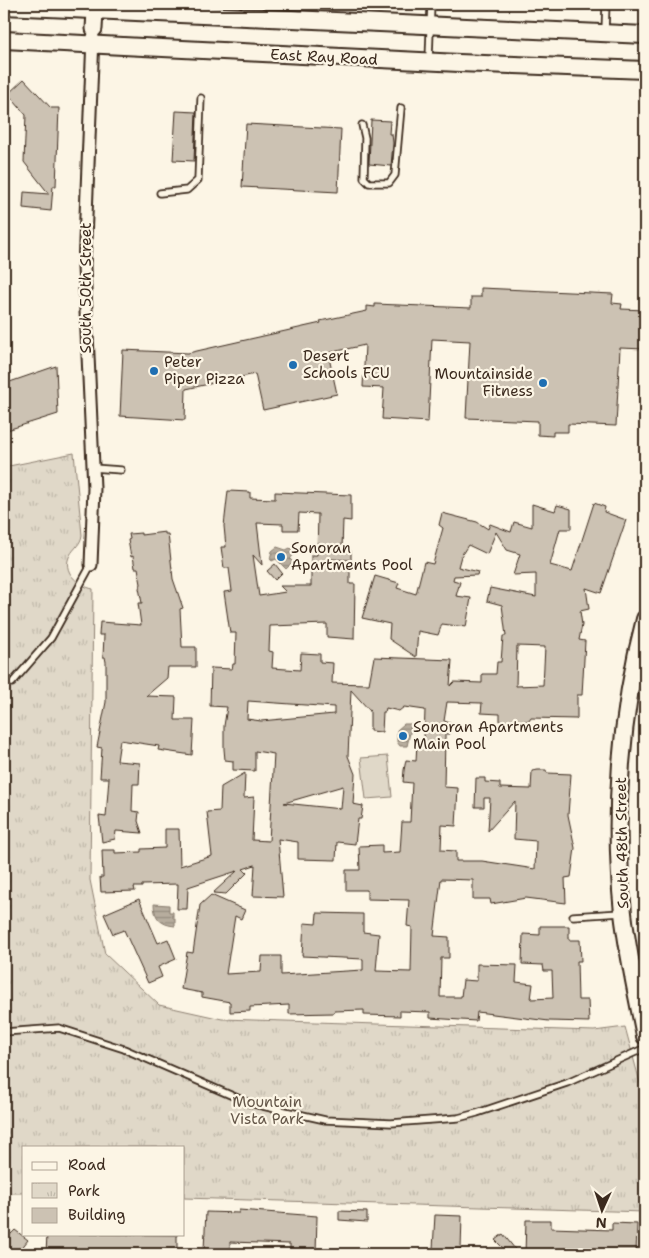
<svg xmlns="http://www.w3.org/2000/svg" width="649" height="1258" font-family="'Shantell Sans',sans-serif">
<style>
.green{fill:#e0d8c8;stroke:#8e8173}
.park{fill:url(#park-tufts);stroke:#8e8173}
.water{fill:url(#water-rules);stroke:#85796b}
.building{fill:#ccc2b3;stroke:#3b2a1e;fill-rule:evenodd}
.lines{fill:none;stroke-linecap:round;stroke-linejoin:round}
.service-casing{stroke:#3b2a1e;stroke-width:9}
.minor-casing{stroke:#3b2a1e;stroke-width:15}
.tertiary-casing{stroke:#3b2a1e;stroke-width:19}
.secondary-casing{stroke:#3b2a1e;stroke-width:20}
.service{stroke:#fcf5e5;stroke-width:5.5}
.minor{stroke:#fcf5e5;stroke-width:11}
.tertiary{stroke:#fcf5e5;stroke-width:15}
.secondary{stroke:#fcf5e5;stroke-width:16}
.poi-dot{fill:#1f6fb2;stroke:#fcf5e5;stroke-width:2}
.labels{text-anchor:middle;dominant-baseline:central;stroke-width:4.5;stroke-linejoin:round;paint-order:stroke}
.street-label{font-size:15px;fill:#3b2a1e;stroke:#fcf5e5}
.poi-label{font-size:15px;fill:#3b2a1e;stroke:#fcf5e5;text-anchor:start}
.park-label{font-size:15px;fill:#645648;stroke:#fcf5e5}
</style>
<defs>
<pattern id="park-tufts" width="24" height="20" patternUnits="userSpaceOnUse" patternTransform="scale(1.25)"><rect width="24" height="20" fill="#e0d8c8"/><path d="M3 7l-1-3M5 7V3M7 7l1-3M15 17l-1-3M17 17v-4M19 17l1-3" fill="none" stroke="#c1baab"/></pattern>
<pattern id="water-rules" width="6" height="5" patternUnits="userSpaceOnUse" patternTransform="scale(1.25)"><rect width="6" height="5" fill="#b7ad9e"/><path d="M0 2.5h6" fill="none" stroke="#968d80"/></pattern>
</defs>
<rect width="100%" height="100%" fill="#fcf5e5"/>
<filter id="ink" filterUnits="userSpaceOnUse"><feTurbulence type="fractalNoise" baseFrequency=".02" numOctaves="2"/><feDisplacementMap in="SourceGraphic" scale="10" xChannelSelector="R" yChannelSelector="G"/><feConvolveMatrix kernelMatrix="1 2 1 2 8 2 1 2 1" color-interpolation-filters="sRGB"/></filter>
<g filter="url(#ink)">
<path class="green" d="M388,756L392,797L366,799L361,758Z"/>
<path class="park" d="M74,453L82,535C81,544 74,548 70,555C61,571 78,586 93,589L90,880L105,954L159,1005L222,1019L594,1031L625,1027L645,1101V1212L184,1198V1147H24V1193H4V467Z"/>
<g class="water">
<path d="M277,547L286,550L290,548L295,553L290,559L293,562L286,569L276,559L272,561L270,559L272,551Z"/>
<path d="M404,724H412L407,746H400L397,742V730Z"/>
<path d="M154,904L169,905V912H173V918H175V926C161,925 154,918 154,904Z"/>
</g>
<g class="building">
<path d="M24,79L51,108H59L56,186H53L51,211L23,208L24,192L49,194L24,162L26,115L8,94Z"/>
<path d="M176,111L196,112L194,161L173,160Z"/>
<path d="M371,120L390,121L389,134H392L393,143L391,166L369,164Z"/>
<path d="M246,124L341,129L338,192L242,187Z"/>
<path d="M481,288L613,294L612,303L622,304L621,309L645,310V349L620,348L616,426L568,424V432H553V436L538,435V421L466,418L470,341L432,339L428,422L382,419L384,388L363,387L365,345L328,353L337,394L263,410L255,374L186,389L185,420L120,416L123,350L188,353L321,323L320,321L367,311V306L375,307V304L471,308V297H481Z"/>
<path d="M56,366L58,414L4,431V384Z"/>
<path d="M228,491L250,492V498L275,499V492L351,495V521L343,520L342,548L351,551V560L329,559V562L350,569V584H355L354,639L327,637V624L270,626L269,651L273,652L272,668L300,670L301,653L320,654V662L333,663L332,683L369,684L374,657L452,660L450,686L454,682L482,683V674H496L497,662H501L503,636H506L502,605L487,601L490,588L536,597V574L513,575L520,554L507,550L496,532L487,554L468,545L461,556L458,567L478,572L477,575L454,576L453,580L460,582L456,596L471,598L466,627L442,624L438,635L418,631L416,657L389,639L390,624L362,618L375,576L399,583L397,588L416,594L424,562L433,564L443,528L439,525L442,513L477,522L488,529L490,524L511,532L514,522L532,527V504L555,511L557,505L571,509V529H560L550,565L572,571L594,503L605,507L604,512L626,520L601,593L586,588L589,609L580,611L582,625L579,640L585,641L582,695H577V719L531,718L529,721L500,722V714L481,713L482,703L447,702L444,721L450,723V734H445V737L444,787L458,788L456,826L442,825L441,850L456,851V861H482L535,869L536,841L514,839L515,801L488,831L490,798H484V807H475L476,778H485V782L500,783V788L531,789L532,771L538,770H546L547,773L571,774L568,815L575,848L571,877L565,878L566,903L526,898L491,904L490,899H473V880L441,879L434,936L449,937V958H441L440,997H461L463,980L477,981V964L517,965L516,982L533,984L531,999L553,998L552,971H544L543,965L522,964L523,934L540,935V926H569V940H580L581,961H577L578,1000H588L589,1022L549,1021L477,1012L476,1021L430,1018V1012L400,1011V1016L364,1015V1010L334,1011L333,1013L289,1014V1005L250,1007V1011L230,1012V1002L202,997V993L181,989L187,952L193,953L200,905L211,895L245,910L241,919L235,916L226,974L261,972L262,956H281V975L363,970V959L302,956L304,923L316,924L317,913L363,914V932L379,934L376,971L411,972L412,927L407,926L409,900L367,899V890H346V870H360L359,846L382,845V853L400,852L402,822H410L412,783L403,782L404,770L406,760L416,761L417,742L424,740L425,710L404,707L399,711L386,708L385,712H383L382,732L370,731V711L351,690L348,756L355,774L353,804L363,806L361,819H358L355,844L337,842L336,860L298,859V842L278,839L283,897L253,896L255,865L243,869L247,873L226,894L213,893L237,871L188,887L187,909H177L178,884L142,885V887H134L135,891L101,892L100,877H103L102,850H115V853L141,852V849L165,848V829H179L180,866L212,856L207,812L220,811L221,787L245,773L244,798L254,797L252,840L269,841L274,754L255,751V771L233,770V761L225,760L224,749V726L227,707L210,706L211,668L232,669L233,664H235L236,633H230L224,592L232,591L229,568H224L221,547H226L224,526ZM299,513L318,514L317,555H311V586H280L286,592L259,596L253,555L262,565L257,523L283,524V530H298ZM517,646L545,647L543,685L516,686ZM248,701L334,707V714L261,721L247,719ZM343,786L341,809L284,803Z"/>
<path d="M165,532V534H168L173,579L183,608L180,609L182,647H196V667H168L167,678L146,696L176,697L175,720H194L192,755L158,750L159,746L120,740L117,761L140,763L139,784H133L132,811L139,812L138,821L142,833L116,831L115,839L102,842L99,816L106,817L109,778H100L102,748L97,747L106,702V662L105,657H103L104,635H99L100,622L141,625L138,603H142L139,588L141,584L138,568H135L133,556L131,557L128,540L130,539L129,534L141,533V535Z"/>
<path d="M275,564L282,573L275,580L267,571Z"/>
<path d="M139,899L158,943L168,939L176,959L158,967L162,977L148,983L124,930L113,934L104,914Z"/>
<path d="M239,1210L317,1216L316,1253L290,1252V1244L230,1242V1250L204,1249L206,1212L239,1213Z"/>
<path d="M339,1211L367,1212V1222L339,1220Z"/>
<path d="M435,1215L462,1216L461,1249H433Z"/>
<path d="M526,1220H551V1228L612,1230V1223L637,1224L636,1254H525Z"/>
<path d="M4,1229L11,1234L15,1230L28,1240L17,1254H4Z"/>
<path d="M47,1234L177,1235V1254H46Z"/>
<path d="M503,1234L515,1249L509,1254L495,1240Z"/>
</g>
<g class="lines">
<defs>
<g id="service">
<path d="M605,31L606,4"/>
<path d="M429,59L431,4"/>
<path d="M362,125L365,138L364,178L369,183H389L395,175L401,108"/>
<path d="M160,193L187,190L198,180L201,98"/>
<path d="M93,468L121,470"/>
<path d="M12,683L51,638L91,565"/>
<path d="M573,916L621,913"/>
<path d="M4,1032L59,1028L124,1049L249,1103L325,1120L391,1123L458,1118L477,1113L567,1083L645,1048"/>
</g>
<path id="minor" d="M91,565L94,488L84,267L93,37"/>
<path id="tertiary" d="M91,4L95,11L94,29"/>
<g id="secondary">
<path d="M4,6L645,35"/>
<path d="M4,40L459,63L645,70"/>
<path d="M645,619C620,714 613,816 623,913C628,955 637,995 645,1036"/>
</g>
</defs>
<use href="#service" class="service-casing"/>
<use href="#minor" class="minor-casing"/>
<use href="#tertiary" class="tertiary-casing"/>
<use href="#secondary" class="secondary-casing"/>
<use href="#service" class="service"/>
<use href="#minor" class="minor"/>
<use href="#tertiary" class="tertiary"/>
<use href="#secondary" class="secondary"/>
</g>
</g>
<g class="poi-dot">
<circle cx="293" cy="365" r="5"/>
<circle cx="154" cy="371" r="5"/>
<circle cx="543" cy="383" r="5"/>
<circle cx="281" cy="557" r="5"/>
<circle cx="403" cy="736" r="5"/>
</g>
<g class="labels">
<g class="street-label">
<text transform="translate(324 57) rotate(3)">East Ray Road</text>
<text transform="translate(86 288) rotate(-90)">South 50th Street</text>
<text transform="translate(622 843) rotate(-91)">South 48th Street</text>
</g>
<g class="poi-label">
<text x="303" y="356">Desert<tspan x="303" dy="17">Schools FCU</tspan></text>
<text x="164" y="362">Peter<tspan x="164" dy="17">Piper Pizza</tspan></text>
<text x="533" y="374" text-anchor="end">Mountainside<tspan x="533" dy="17">Fitness</tspan></text>
<text x="291" y="548">Sonoran<tspan x="291" dy="17">Apartments Pool</tspan></text>
<text x="413" y="727">Sonoran Apartments<tspan x="413" dy="17">Main Pool</tspan></text>
</g>
<g class="park-label">
<text x="267" y="1102">Mountain<tspan x="267" dy="17">Vista Park</tspan></text>
</g>
</g>
<rect width="649" height="1258" fill="none" stroke="#fcf5e5" stroke-width="20"/>
<rect x="10" y="10" width="629" height="1238" fill="none" stroke="#3b2a1e" stroke-width="2" filter="url(#ink)"/>
<rect x="22" y="1146" width="162" height="90" fill="#fcf5e5" stroke="#afa495"/>
<rect x="32" y="1162" width="25" height="8" fill="#fcf5e5" stroke="#afa495"/>
<text x="68" y="1170" font-size="15" fill="#3b2a1e">Road</text>
<rect x="32" y="1183" width="25" height="15" fill="url(#park-tufts)" stroke="#afa495"/>
<text x="68" y="1196" font-size="15" fill="#3b2a1e">Park</text>
<rect x="32" y="1208" width="25" height="15" fill="#ccc2b3" stroke="#afa495"/>
<text x="68" y="1220" font-size="15" fill="#3b2a1e">Building</text>
<g transform="translate(602 1210) rotate(183)" stroke="#fcf5e5" stroke-width="4" paint-order="stroke">
<path d="M0-4L9 19L0 12L-9 19Z" fill="#3b2a1e"/>
<text y="-8" font-size="14" font-weight="bold" text-anchor="middle" fill="#3b2a1e">N</text>
</g>
</svg>
